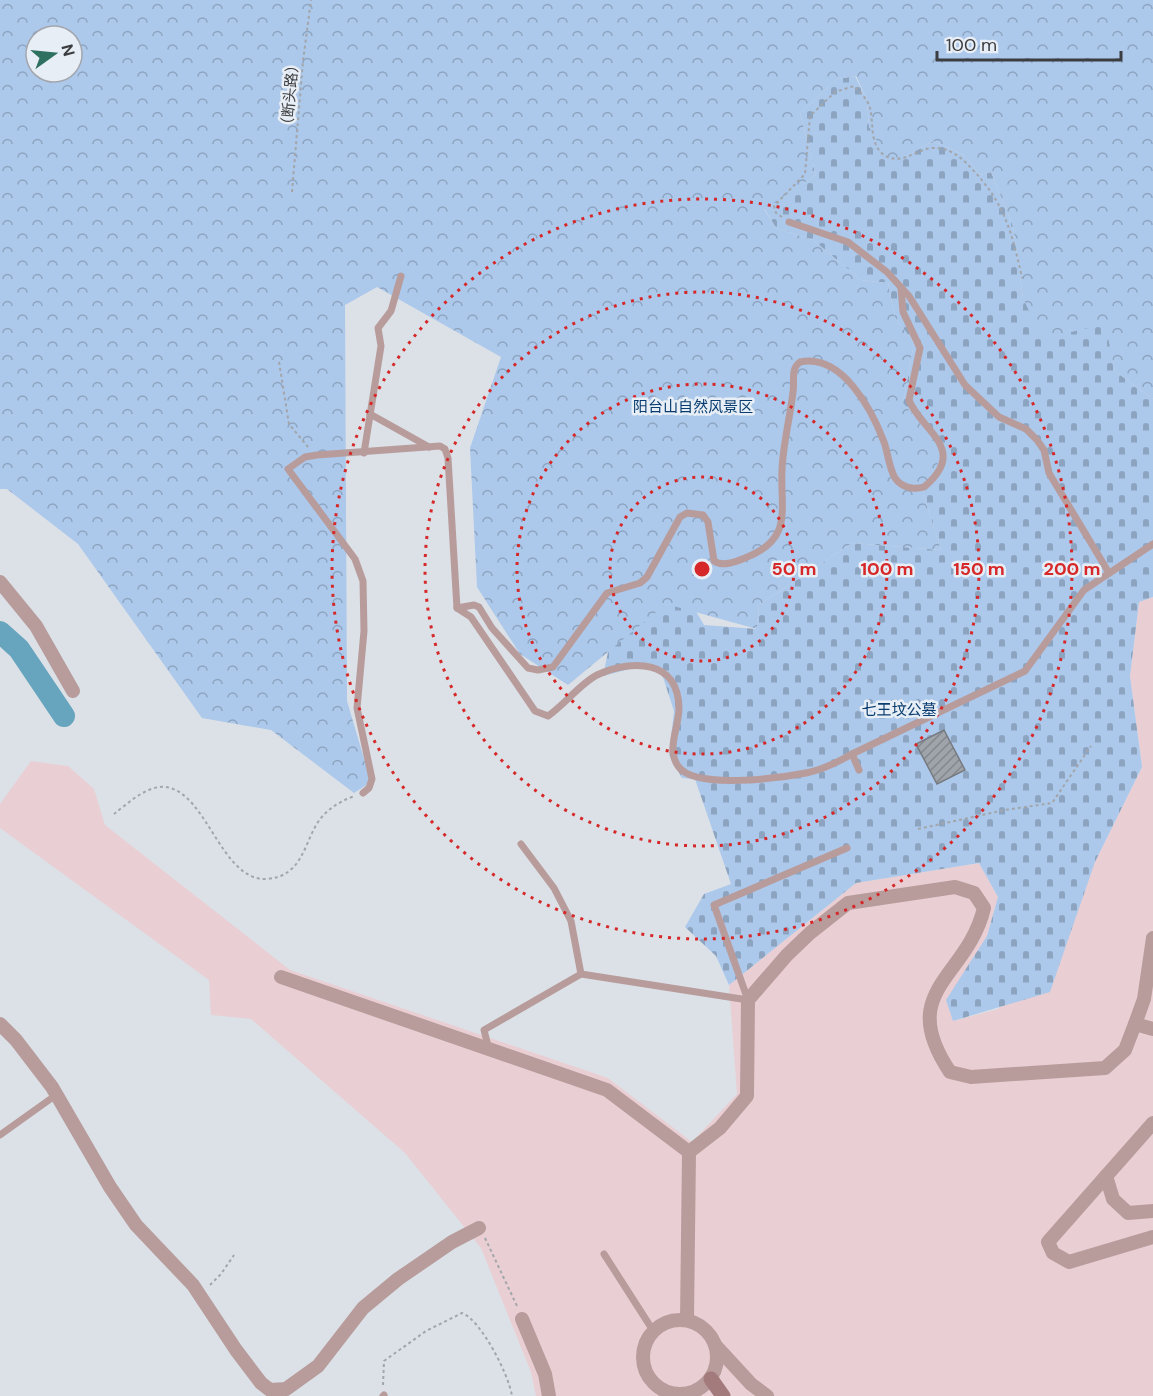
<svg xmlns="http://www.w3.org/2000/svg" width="1153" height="1396" font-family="'DM Sans','Noto Sans SC',sans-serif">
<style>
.commercial{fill:#e9cfd3}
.cemetery{fill:url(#cemetery-stones)}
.park{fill:url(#park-crowns);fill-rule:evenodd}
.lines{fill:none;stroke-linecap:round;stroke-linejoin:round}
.river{stroke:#67a5be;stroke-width:22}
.building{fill:url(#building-hatch);stroke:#767a80;stroke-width:1.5}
.path{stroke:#a2a6ab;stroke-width:2;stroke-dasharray:3 3;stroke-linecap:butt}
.lane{stroke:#b89c9c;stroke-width:7}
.street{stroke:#b89c9c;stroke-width:14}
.secondary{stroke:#a37b7c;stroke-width:15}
.ring{fill:none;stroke:#d62828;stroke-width:3;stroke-dasharray:3 6}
.labels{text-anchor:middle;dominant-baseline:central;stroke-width:5;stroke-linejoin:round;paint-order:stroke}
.street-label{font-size:15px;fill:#3b3d40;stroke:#e8eef5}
.park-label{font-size:15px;fill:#083c70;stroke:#e8eef5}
.centre{fill:#d62828;stroke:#e8eef5;stroke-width:3}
.ring-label{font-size:18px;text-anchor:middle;font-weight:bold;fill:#d62828;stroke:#e8eef5;stroke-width:5;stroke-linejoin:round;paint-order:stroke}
</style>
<defs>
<pattern id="cemetery-stones" width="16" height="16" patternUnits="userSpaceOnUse" patternTransform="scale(1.5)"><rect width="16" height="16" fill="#acc8eb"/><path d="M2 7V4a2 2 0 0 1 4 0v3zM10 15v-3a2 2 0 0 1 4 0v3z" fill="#8da4c0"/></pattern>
<pattern id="park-crowns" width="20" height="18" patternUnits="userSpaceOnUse" patternTransform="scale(1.5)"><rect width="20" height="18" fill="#acc8eb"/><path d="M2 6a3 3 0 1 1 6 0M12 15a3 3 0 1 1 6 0" fill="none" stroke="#8da4c0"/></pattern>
<pattern id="building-hatch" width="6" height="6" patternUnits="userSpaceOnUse" patternTransform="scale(1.5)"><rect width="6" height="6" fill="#9fa4aa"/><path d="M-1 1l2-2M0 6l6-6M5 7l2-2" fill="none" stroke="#83878c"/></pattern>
</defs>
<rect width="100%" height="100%" fill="#dbe1e7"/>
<path class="commercial" d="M1153,597V1396H536L531,1372L481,1248L405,1153L251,1019L211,1015L209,980L0,828V804L31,761L68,766L94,789L105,825L290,970L608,1078L692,1142L737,1094L729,985L856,883L979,863L998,897L987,936L968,968L953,1021L998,1009L1095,862L1142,767L1130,676L1139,602Z"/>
<path class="cemetery" d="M855,76L867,100L869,127L903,158L933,141L964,155L980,175L991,172L1013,226L1023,298L1104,310L1115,371L1153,399V597L1139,602L1130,676L1142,767L1095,862L1050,992L953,1021L946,1000L987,936L998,897L979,863L856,883L729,985L716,956L685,927L704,894L731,884L695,779L682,778L669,755L674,711L662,674L641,666L603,676L608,652L636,621L666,604L694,608L704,625L757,629L759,605L852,543L941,550L923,494L939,445L903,403L914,343L895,317L888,283L861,280L813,240L776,228L764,208L816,175L800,113L837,79Z"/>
<path class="park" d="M0,0H1153V399L1115,371L1105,324L1042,339L1023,298L1013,226L991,172L980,175L964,155L933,141L903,158L886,157L869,127L867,100L856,76L837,79L800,113L816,175L764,209L776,228L813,240L861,280L888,283L895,317L914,343L903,403L939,445L936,480L923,494L941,550L852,543L759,605L757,629L666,604L568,685L520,654L477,587L470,448L501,357L377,287L345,305L347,701L371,782L354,793L271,730L202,718L78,544L7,489H0ZM36,36H72V72H36Z"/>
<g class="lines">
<path class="river" d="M0,632L19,649L64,716"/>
</g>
<path class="building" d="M944,730L965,770L937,784L916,744Z"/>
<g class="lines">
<g class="path">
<path d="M292,192L303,61L311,0"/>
<path d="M782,217L776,213L774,206L805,174L810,116L835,92L854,86C860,92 868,100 870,108C874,123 869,144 884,155C901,166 915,150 932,148C949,147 961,157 971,168C1005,203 1012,233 1022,278"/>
<path d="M279,362L289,424L308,447"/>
<path d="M114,814C127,804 147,785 165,787C207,791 221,882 267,879C302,876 303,846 318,822C327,809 340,801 355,796"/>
<path d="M918,829L1005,810L1052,803L1091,746"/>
<path d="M485,1238L517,1306"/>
<path d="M210,1285L221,1274L234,1255"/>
<path d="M383,1385L384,1361L426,1331L462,1313C481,1320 509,1375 512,1396"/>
</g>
<g class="lane">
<path d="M789,222L848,242L887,272L909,296L965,385L999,417L1026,429L1037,440L1044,450L1049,473L1109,573"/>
<path d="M370,414L429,447"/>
<path d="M364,453L381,346L378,328L391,311L401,276"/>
<path d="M457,608L474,605L479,607L492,628L528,668L538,670L553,667L607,593L640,583L647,577L680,517L687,513L703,515L708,522L714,561C723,567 735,562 745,558C794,539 780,510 782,470C783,444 790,418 793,392C795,382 790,369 800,362C842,353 872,410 884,442C888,453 889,468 895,478C902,488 914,490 924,487C970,449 920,430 909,400L920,348L903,312L901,288"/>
<path d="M859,770L852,754L1025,671L1084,590L1153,544"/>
<path d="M363,793L369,788L372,779L357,708L364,631L363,581L355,559L288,469L305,457L317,455L440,446L445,449L448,458L457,608L471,617L535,711L548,716C564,705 581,683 597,675C632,659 678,659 679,708C679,727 666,749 678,766C694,790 780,778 806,773C822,770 838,762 852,754"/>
<path d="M521,844L554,888L571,921L581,974L748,1000L714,905L847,848"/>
<path d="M489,1050L484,1030L581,974"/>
<path d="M0,1135L56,1095"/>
<path d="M604,1254L654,1332"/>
<path d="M383,1396L384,1395"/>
</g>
<g class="street">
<path d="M0,582L36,626L73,691"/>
<path d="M281,977L607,1090L689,1152L720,1128L747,1096L748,1000L787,955L810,933L848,903L955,887L974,893L984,908C967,979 895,990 950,1072L971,1077L1105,1068L1125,1050L1135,1024L1144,999L1153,938"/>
<path d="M0,1024L16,1040L52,1087L110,1187L136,1225L193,1285L236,1350L261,1383L270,1390L286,1389L318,1366L363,1308L398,1279L452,1242L479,1228"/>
<path d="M1135,1024L1153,1029"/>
<path d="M1153,1123L1048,1242L1053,1253L1069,1262L1153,1237"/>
<path d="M1106,1176L1113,1199L1128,1213L1153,1211"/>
<path d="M522,1319L545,1374L549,1396"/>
<circle cx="680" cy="1357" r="37"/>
<path d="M687,1320L689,1152"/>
<path d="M716,1346L751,1384L767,1396"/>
</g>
<path class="secondary" d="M711,1379L723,1396"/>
</g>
<g class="ring">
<circle cx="702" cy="569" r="92"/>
<circle cx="702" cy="569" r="185"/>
<circle cx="702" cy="569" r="277"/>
<circle cx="702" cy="569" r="370"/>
</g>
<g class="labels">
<g class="street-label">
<text transform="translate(290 95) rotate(-85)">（断头路）</text>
</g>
<g class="park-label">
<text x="693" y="407">阳台山自然风景区</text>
<text x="899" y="710">七王坟公墓</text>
</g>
</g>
<circle cx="702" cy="569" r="9" class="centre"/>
<g class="ring-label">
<text x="794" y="575">50 m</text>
<text x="887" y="575">100 m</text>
<text x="979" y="575">150 m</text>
<text x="1072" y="575">200 m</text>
</g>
<g transform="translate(54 54) rotate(75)"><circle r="28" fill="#e8eef5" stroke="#a3a7ad" stroke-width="1.5"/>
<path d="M0-4.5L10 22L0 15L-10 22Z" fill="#2f7161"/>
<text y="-9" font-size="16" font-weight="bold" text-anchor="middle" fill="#3b3d40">N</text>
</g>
<path d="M937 51v9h184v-9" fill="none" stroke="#3b3d40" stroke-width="3"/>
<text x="946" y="51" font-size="18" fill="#3b3d40" stroke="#e8eef5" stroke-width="4.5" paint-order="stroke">100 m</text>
</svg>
